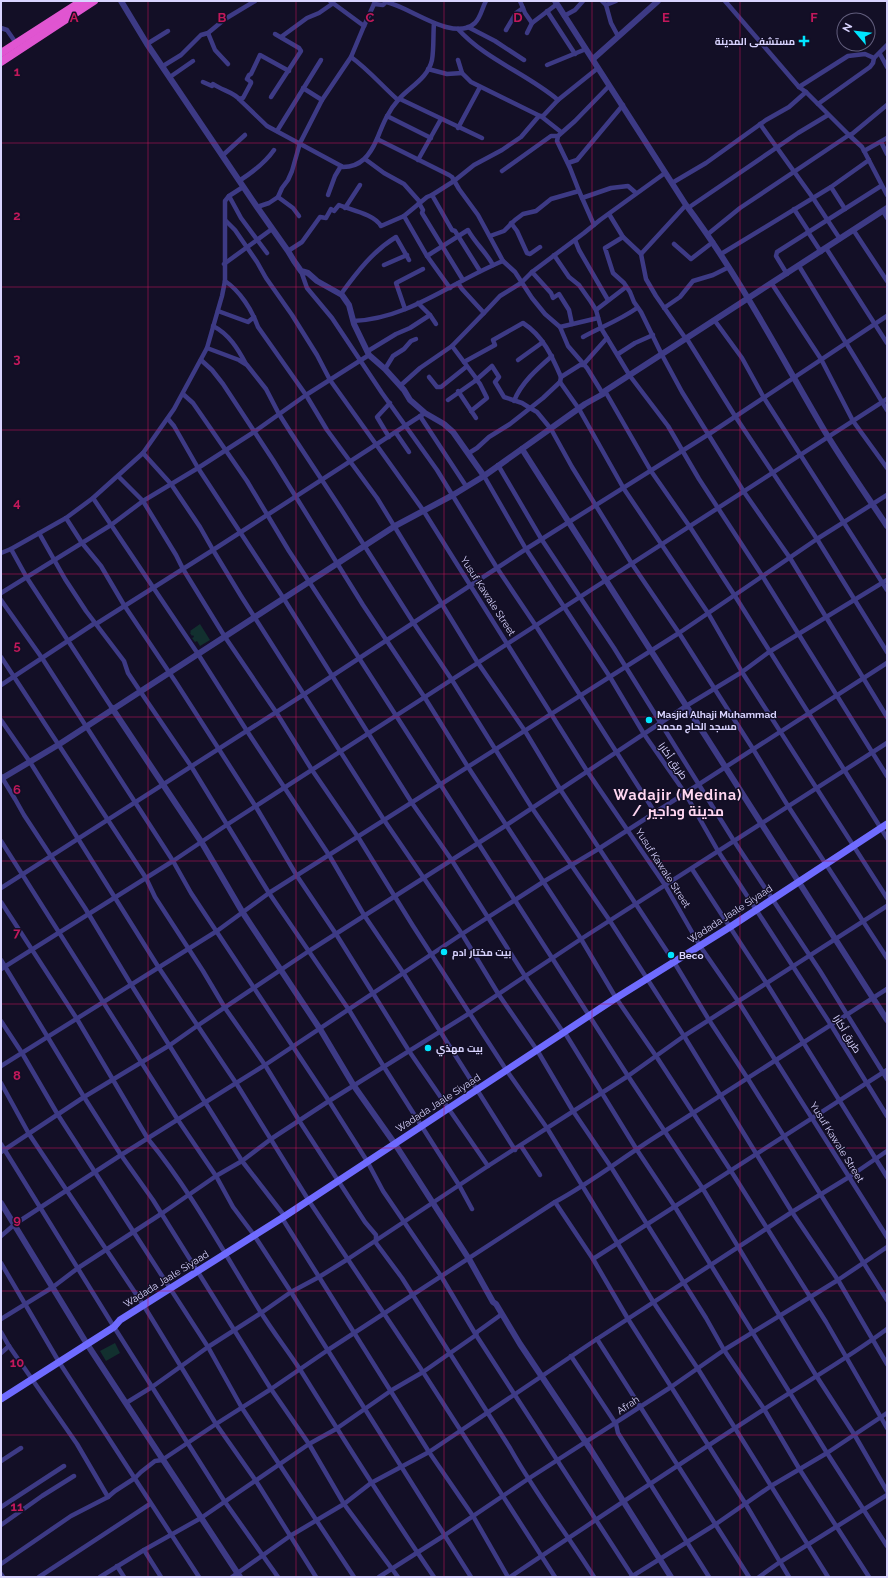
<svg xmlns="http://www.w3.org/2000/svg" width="888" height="1578" font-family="Raleway,Cairo,sans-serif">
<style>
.green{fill:#12302f}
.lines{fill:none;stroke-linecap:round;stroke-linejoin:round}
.minor{stroke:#3d3a85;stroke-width:4.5}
.tertiary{stroke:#3d3a85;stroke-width:6}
.secondary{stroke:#6f6bff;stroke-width:7}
.trunk{stroke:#e055d1;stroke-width:8}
.grid{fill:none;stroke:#c2185b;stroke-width:1;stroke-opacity:0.55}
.poi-dot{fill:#00e5ff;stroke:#130f26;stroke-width:1.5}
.labels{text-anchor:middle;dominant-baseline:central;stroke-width:3;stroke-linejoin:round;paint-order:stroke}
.poi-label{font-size:10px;font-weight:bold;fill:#d9d4ff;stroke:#130f26;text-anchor:start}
.street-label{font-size:10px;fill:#d9d4ff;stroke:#130f26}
.district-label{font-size:14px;font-weight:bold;letter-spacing:1px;fill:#ffd6f0;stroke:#130f26}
.grid-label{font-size:13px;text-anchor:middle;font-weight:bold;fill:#c2185b;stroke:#130f26;stroke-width:3;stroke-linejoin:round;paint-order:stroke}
</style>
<rect width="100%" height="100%" fill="#130f26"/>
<g class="green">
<path d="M200,624L210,640L200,646L197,641L195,642L192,638L194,637L193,635L192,636L190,633L191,632L190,631Z"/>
<path d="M115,1343L120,1353L106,1361L100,1351Z"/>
</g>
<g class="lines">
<g class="minor">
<path d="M330,1L364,26"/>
<path d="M520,1L525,13L532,23"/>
<path d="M602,1L606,5L611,23L618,36"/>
<path d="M374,4L383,5L386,2C409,6 453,43 475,23C481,17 482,8 486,1"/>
<path d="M606,5L616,1"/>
<path d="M547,11L575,54"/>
<path d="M564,16L575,10L583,1"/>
<path d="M468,27L495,41L524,60"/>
<path d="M1,28L7,30L16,43"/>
<path d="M458,29C486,60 526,73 558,100"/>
<path d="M506,30L516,13L523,8"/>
<path d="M208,33L215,50L228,64"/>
<path d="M527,33L532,23L557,4"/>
<path d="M281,37L307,18L319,13L332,4"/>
<path d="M147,44L168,31"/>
<path d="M880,54L887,67"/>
<path d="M351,57C369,70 382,86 398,100"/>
<path d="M458,60L462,73L471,82L542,117L561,132"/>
<path d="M547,65L586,49"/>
<path d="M163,66L181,55L201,35L208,33L225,19L255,1"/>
<path d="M428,69L447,74L462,73"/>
<path d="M170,77L193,61"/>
<path d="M203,82L212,86L213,84C223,91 235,92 241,101L267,126L343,167C361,167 370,155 377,139L449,175L452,177L459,189L478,215L503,261"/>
<path d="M799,87L848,56L865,54L874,58L887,45"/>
<path d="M303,88L322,100"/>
<path d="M806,92L818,104L870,67L873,63L874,58"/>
<path d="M271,97L301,51L299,48L275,34"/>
<path d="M239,99L243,98L251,83V82L247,79L249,75L251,74L260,55L289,71"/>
<path d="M400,99L482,138"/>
<path d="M818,104L849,135L852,134L887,105"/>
<path d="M387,116L431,138"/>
<path d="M760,124L813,198L840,239"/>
<path d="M458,128L480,87"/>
<path d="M277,131L321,60"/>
<path d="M558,136L557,141L570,168L579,191L594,225"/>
<path d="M377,139C383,124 388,111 399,99C411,86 428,78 432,60C434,48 433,35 434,23"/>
<path d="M881,142L887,154"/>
<path d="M864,151L887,138"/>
<path d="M222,156L245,135"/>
<path d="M365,159L384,173L404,184L420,202"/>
<path d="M418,160L441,119"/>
<path d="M568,163L577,160L623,105"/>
<path d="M502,171L551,136H558L575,121L609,86"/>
<path d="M239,181C253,172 265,163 274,150"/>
<path d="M672,183L706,163L766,120L789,107L806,92L799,87L725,1"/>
<path d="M831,187L869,160"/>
<path d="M328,195L335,176L341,166"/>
<path d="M432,195L452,230L455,231L480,271"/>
<path d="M229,196L241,218L267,253"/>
<path d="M278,197L293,208L299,216"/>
<path d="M582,198L611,188L628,186L636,193"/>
<path d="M419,203L423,210L422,213L463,280"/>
<path d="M257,207L269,203L278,197L282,188L288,180L292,171L300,143L322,100L351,57L364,26L374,4"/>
<path d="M345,208L360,185"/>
<path d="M688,208L798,133L828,115"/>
<path d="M794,209L809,232"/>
<path d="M883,211L887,218"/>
<path d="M609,214L623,237L641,254L646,279L656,296L686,339"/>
<path d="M404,216L427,256L450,288"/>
<path d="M226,221L235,230L257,262L266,278L292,315L317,355L330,380L423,510L587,771L665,885L700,946L738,1001L887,1237"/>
<path d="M511,223L517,231L527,253L530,254L540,247"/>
<path d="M854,231L887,281"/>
<path d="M808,232L821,252"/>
<path d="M708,234L740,208L849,135L862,147L887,195"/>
<path d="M490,236L504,231L515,220L523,214L536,211L551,199L579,191"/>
<path d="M623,237L605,248L613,273L624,283L630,292L634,302L641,312L662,355L682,392L744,492L790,558L887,717"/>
<path d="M575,240L579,250L608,300"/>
<path d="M674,244L691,259L713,242"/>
<path d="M826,248L887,343"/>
<path d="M288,251L302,242L320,217L326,218L331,209L334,211L339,205C351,210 374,214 381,226L404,216L427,197L432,195L454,181L474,165L502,150L521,137L539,116H543L558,100L598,68"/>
<path d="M641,254L686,205"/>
<path d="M721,254L831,187L845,209"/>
<path d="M554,255L569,277L579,285L591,302L596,310L601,328L630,376L668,426L699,479L763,577L887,776"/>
<path d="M427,256L468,230C475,243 486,252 493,265"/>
<path d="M224,264L272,229"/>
<path d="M384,265L407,255"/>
<path d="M799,266L887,410"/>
<path d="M301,271L307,288L332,318L382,393L437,470L497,568L536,626L654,811"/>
<path d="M532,272L551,293L553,298L559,294L569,310L572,324"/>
<path d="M787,274L776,256L777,252L881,186"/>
<path d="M225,281C240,291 252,310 258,327L306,395L327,430L377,498L478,663L525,731L560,789L674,962L709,1020L748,1079L887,1300"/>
<path d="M772,284L821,359L853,421L887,468"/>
<path d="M341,294C357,272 373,251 396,237L409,260"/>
<path d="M418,303L430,315L436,324"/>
<path d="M664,308L680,297L693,281L713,275L729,267"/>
<path d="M405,309L396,283L423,269"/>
<path d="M596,310L626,287"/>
<path d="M218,311L248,322L254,317"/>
<path d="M484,313L500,296L521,283L532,272L584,233L600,220L665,173"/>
<path d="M353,321C409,319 453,281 503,261L515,272L532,298L545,314L560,327L568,346L587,368L603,394"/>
<path d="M715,321L742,358L764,398L887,590"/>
<path d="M213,326C229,334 238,349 246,364"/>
<path d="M560,327L598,318"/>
<path d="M583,337C601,327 620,320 637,308"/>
<path d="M687,339L735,416L817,539L887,652"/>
<path d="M452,346L476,378"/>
<path d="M207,348L239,360L247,365L266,389L279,414L291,433L341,509L413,622L452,680L532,808L610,921L684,1036L792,1212L838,1280L887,1364"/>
<path d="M368,351L396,334L410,328L430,315"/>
<path d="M618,354L635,343L653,335"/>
<path d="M201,360L212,370L223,384L273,460L363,605L425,698L468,767L581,939L616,998L656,1056L731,1171L826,1322L887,1428"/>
<path d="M518,360L543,342"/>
<path d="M464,362L495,345L493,340L523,323C543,336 552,356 561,377"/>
<path d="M385,369L393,356L404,349L411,341L416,339"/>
<path d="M429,377L437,387H441L466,367"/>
<path d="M560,382L579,409L624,489L708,613L742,672L887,898"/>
<path d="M400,386L420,368L452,346L484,313L462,289L458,283"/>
<path d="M458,391L476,418"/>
<path d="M605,391L651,471L690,527L735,596L887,838"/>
<path d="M183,394L193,403L247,481L289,551L359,658L628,1076L703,1189L817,1377L854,1434L887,1491"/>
<path d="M448,400L475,381L492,366L499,377L495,382L504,397L522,403L530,408L537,412L551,429L572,467L632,564L679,633L753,749L788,806L887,958"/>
<path d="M514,401C521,383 537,369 552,356"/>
<path d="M471,411L487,398L480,384L476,379L475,381"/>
<path d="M425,413L213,550L241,596L384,820L462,934L499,995L537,1050L573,1111L611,1167L706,1318L724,1350L764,1409L800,1470L869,1577"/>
<path d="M420,416L466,486"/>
<path d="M168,419L174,426L198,468L284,599L412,803L451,859L525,976L563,1032L565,1033L637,1150L675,1207L827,1453L887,1546"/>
<path d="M396,433L409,452"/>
<path d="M389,437L377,417L390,403"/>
<path d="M469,453L477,448L489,437L510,424L543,398L560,382L561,377L580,365H583L607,338"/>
<path d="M498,465L542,540L614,648L734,841L820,971L887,1079"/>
<path d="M118,476L143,501L176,555L183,569L225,637L276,712L312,770L358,837L413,926L507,1071L547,1128L654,1303L698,1369L828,1577"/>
<path d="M484,476L526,549L610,677L644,734L685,793L718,851L831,1025L887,1116"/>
<path d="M93,498L198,654L247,731L329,855L364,915L404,974L515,1150"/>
<path d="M66,518L82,543L101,566L124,605L177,684L256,807L297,876L336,934L409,1051L488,1166"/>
<path d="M39,533L65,579L86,611L124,661L128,673L140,691L191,766L269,893L349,1010L384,1067L459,1185L472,1209"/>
<path d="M11,549L27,578L112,708"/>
<path d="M1,553L11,549L66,518L93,498L143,453L174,409L207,348L222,296L225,281V201L229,196L243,187"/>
<path d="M1,593L111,525L143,501L198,468L254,432L306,395L369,355"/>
<path d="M1,600L42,658L173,861L191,893L329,1101L367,1161L383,1191L441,1276L476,1335L633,1577"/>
<path d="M96,624L213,550L200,527L171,484L143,453"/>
<path d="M1,657L146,878L155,897L203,971L225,1008L265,1065L300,1122L365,1222L376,1235V1243L402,1278L510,1448C535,1493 567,1534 594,1577"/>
<path d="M1,685L95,623"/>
<path d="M1,720L30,762L159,968L236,1083L309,1201L423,1372L555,1577"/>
<path d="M1,776L15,799L24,815L85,908L132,986L242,1161L283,1214L282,1218L429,1452L473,1516L508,1577"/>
<path d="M1,841L178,1120L216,1176L233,1207L254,1235L291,1292L471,1577"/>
<path d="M692,869L767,984L887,1177"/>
<path d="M1,888L303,695L526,549L709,434L887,316"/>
<path d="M1,902L77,1019L148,1139C191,1191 224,1253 260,1311C273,1332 288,1351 301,1371C344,1440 388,1510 434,1577"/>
<path d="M1,960L84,1097L121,1155L153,1200L271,1389L309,1444L344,1504L398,1577"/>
<path d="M1,969L173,861L228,824L887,399"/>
<path d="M1,1021L22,1053L58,1115L208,1347L242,1408L354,1577"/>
<path d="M1,1066L217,931L269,893L679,633L817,539L887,495"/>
<path d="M1,1083L29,1134L144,1306L216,1424L256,1481L316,1577"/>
<path d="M1,1144L114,1327L225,1502L278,1577"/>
<path d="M521,1146L540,1175"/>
<path d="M1,1152L84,1097L170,1045L197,1026L309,951L505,826L686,706L742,672L769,652L887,580"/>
<path d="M555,1202L593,1259L628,1319L745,1503L789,1577"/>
<path d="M1,1236L15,1224L121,1155L265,1065L462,934L543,882L600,848L887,663"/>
<path d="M593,1259L887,1070"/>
<path d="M1,1263L59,1362L199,1577"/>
<path d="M1,1319L53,1287L78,1268L161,1214L216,1176L242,1161L271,1139L329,1101L470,1013L581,939L887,743"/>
<path d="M1,1332L9,1346L77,1444L108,1497"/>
<path d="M597,1339L749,1577"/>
<path d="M1,1353L9,1346"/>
<path d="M571,1356L616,1424L618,1433L709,1577"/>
<path d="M126,1403L152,1387L208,1347L261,1313L291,1292L319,1277L348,1259L488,1166L628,1076L684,1036L887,906"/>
<path d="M1,1461L21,1448"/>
<path d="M1,1507L64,1466"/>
<path d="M1,1525L42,1496L74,1476"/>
<path d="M144,1550L161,1577"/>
<path d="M1,1564L71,1516L108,1497L115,1491L135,1478L141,1472L155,1461L162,1460L216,1424L271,1389L328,1350L555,1202C594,1181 627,1154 665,1131C739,1084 813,1036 887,989"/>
<path d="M117,1566L124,1577"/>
<path d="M1,1574L3,1577"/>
<path d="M39,1577L150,1504"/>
<path d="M100,1577L144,1550L201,1518L309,1444L336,1429L392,1390L423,1372L476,1335L477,1332L502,1314"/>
<path d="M232,1577L290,1536L344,1504L371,1483L429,1452L597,1339L792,1212L849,1177L887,1151"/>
<path d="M379,1577L445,1535L528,1479L671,1387L724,1350L838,1280L887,1247"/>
<path d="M510,1577C594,1521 678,1465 763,1410C804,1383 847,1359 887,1329"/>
<path d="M631,1577L716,1524L771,1486L827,1453L887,1413"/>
<path d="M759,1577L780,1562L887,1495"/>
</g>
<g class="tertiary">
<path d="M121,1L147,44L257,207L288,251L294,261L301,271L308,273L317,281L342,295L349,305L354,324L369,355L385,369L404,390L410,400L425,413L444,424L453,432L484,476"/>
<path d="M555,1L686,205C740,277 781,357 827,435C846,466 867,496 887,526"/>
<path d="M593,59L658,1"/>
<path d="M522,449L887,1020"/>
<path d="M112,708L202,843L243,913L320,1029L354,1086L395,1144L469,1259L493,1302L496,1304L520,1344L591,1450L671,1577"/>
<path d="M1,779L58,745L395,526L453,495L484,476L585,404L603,394L605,391L887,208"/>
<path d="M1,1203L87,1344L240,1577"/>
</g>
<path class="secondary" d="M1,1399L114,1327L120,1320L282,1218L616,998L730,927L887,824"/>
<g class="trunk">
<path d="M1,53L82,1"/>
<path d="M1,62L94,1"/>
</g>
</g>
<path class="grid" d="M148,1V1577M296,1V1577M444,1V1577M592,1V1577M740,1V1577M1,143H887M1,287H887M1,430H887M1,574H887M1,717H887M1,861H887M1,1004H887M1,1148H887M1,1291H887M1,1435H887"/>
<g class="poi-dot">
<path d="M802 35h4v4h4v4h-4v4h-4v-4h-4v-4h4z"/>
<circle cx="649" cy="720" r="4"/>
<circle cx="444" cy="952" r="4"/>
<circle cx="671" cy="955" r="4"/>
<circle cx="428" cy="1048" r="4"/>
</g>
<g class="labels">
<g class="poi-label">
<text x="795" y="41" text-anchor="end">مستشفى المدينة</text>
<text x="657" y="714">Masjid Alhaji Muhammad<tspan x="657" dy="12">مسجد الحاج محمد</tspan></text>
<text x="452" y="952">بيت مختار ادم</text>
<text x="679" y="955">Beco</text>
<text x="436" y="1048">بيت مهذي</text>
</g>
<g class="street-label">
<text transform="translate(488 596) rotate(57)">Yusuf Kawale Street</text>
<text transform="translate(673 761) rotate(55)">طريق أكارا</text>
<text transform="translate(663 868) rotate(57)">Yusuf Kawale Street</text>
<text transform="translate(730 914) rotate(-33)">Wadada Jaale Siyaad</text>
<text transform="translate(847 1034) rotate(58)">طريق أكارا</text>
<text transform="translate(438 1103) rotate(-33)">Wadada Jaale Siyaad</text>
<text transform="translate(837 1142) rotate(58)">Yusuf Kawale Street</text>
<text transform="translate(166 1279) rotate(-32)">Wadada Jaale Siyaad</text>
<text transform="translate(628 1405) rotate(-34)">Afrah</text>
</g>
<g class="district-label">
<text x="678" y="795">Wadajir (Medina)<tspan x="678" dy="16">/ مدينة وداجير</tspan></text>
</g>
</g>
<g class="grid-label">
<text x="74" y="22">A</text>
<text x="222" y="22">B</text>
<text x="370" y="22">C</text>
<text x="518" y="22">D</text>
<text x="666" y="22">E</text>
<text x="814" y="22">F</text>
<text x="17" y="76">1</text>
<text x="17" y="220">2</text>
<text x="17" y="363">3</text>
<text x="17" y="507">4</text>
<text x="17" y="650">5</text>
<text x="17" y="794">6</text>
<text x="17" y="937">7</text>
<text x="17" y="1080">8</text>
<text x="17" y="1224">9</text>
<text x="17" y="1367">10</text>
<text x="17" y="1511">11</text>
</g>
<rect width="888" height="1578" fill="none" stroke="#d9d4ff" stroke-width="4"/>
<g transform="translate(856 32) rotate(298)"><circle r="19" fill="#130f26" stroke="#625e7d"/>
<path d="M0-3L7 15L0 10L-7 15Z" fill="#00e5ff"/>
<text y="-6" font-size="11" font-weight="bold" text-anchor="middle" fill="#d9d4ff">N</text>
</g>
</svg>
